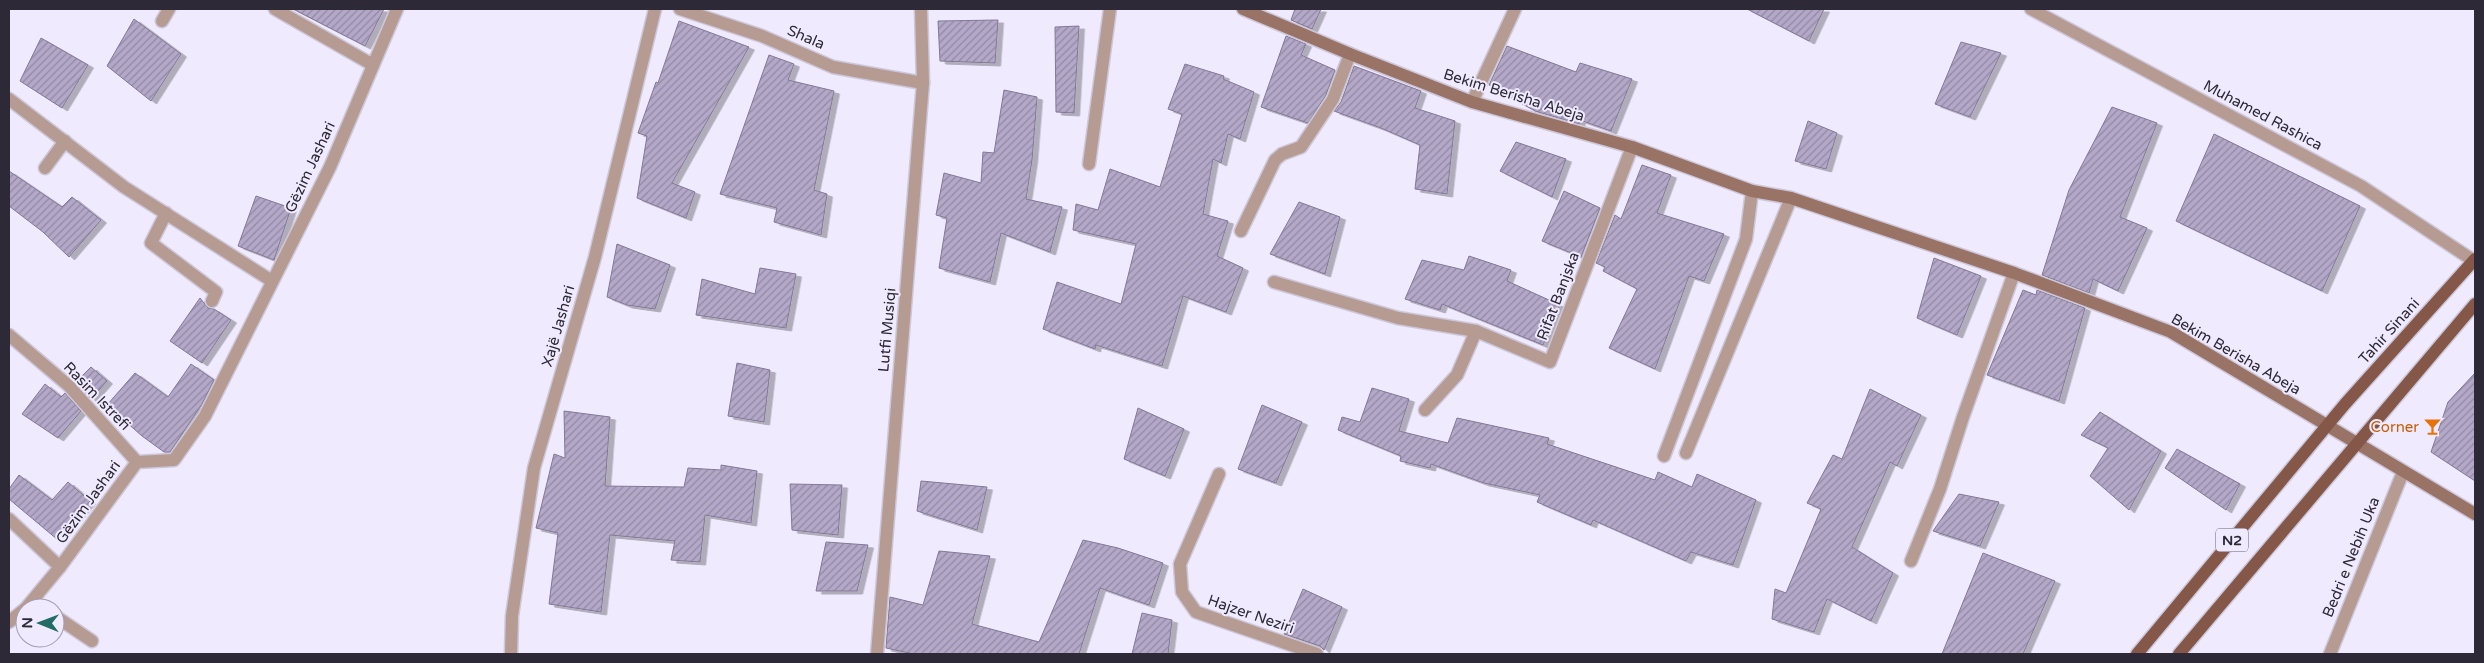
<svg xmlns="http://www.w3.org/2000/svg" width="2484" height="663" font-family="'Varela Round',sans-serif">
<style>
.building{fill:url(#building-hatch);stroke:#827896;filter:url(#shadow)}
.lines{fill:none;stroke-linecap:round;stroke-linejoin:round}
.street-casing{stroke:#cdc7da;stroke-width:15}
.secondary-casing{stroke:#cdc7da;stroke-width:15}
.primary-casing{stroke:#cdc7da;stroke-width:15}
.street{stroke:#b69b93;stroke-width:12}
.secondary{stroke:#9a7367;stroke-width:12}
.primary{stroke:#845748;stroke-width:12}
.labels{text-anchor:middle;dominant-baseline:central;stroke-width:4;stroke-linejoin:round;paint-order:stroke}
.shield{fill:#f0eafe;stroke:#686372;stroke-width:1}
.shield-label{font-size:14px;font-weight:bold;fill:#2e2936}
.street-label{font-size:15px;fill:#2e2936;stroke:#f0eafe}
.food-label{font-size:15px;fill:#c56008;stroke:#f0eafe;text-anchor:end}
</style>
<defs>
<pattern id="building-hatch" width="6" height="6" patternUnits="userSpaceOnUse" patternTransform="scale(1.25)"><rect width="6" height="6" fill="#b3a8c8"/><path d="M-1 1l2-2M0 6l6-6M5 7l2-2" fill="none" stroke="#9289a3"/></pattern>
<filter id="shadow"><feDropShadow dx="5.5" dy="3" stdDeviation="0" flood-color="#0004"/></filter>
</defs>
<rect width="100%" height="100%" fill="#f0eafe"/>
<g class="building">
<path d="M293,9H384L365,46Z"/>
<path d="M1295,9H1321L1312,29L1291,20Z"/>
<path d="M1747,9H1824L1809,41Z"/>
<path d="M134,19L181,54L151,101L107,66Z"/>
<path d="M998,20L995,63L940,61L938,21Z"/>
<path d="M679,21L749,47L672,183L695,192L686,218L637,198L647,136L638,133L656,82L658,83Z"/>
<path d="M1079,26L1074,113L1056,112L1055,27Z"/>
<path d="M1286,36L1306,44L1301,55L1335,70L1326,95L1308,123L1261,107Z"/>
<path d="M41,38L88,65L62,108L20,81Z"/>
<path d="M1961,42L2001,53L1970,117L1935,104Z"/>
<path d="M1507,46L1576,72L1580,63L1632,79L1611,131L1580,120L1579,124L1535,111L1489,85Z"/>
<path d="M769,55L794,64L788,80L834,91L814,190L827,194L821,235L774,222L777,208L720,194Z"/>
<path d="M1185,64L1224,76L1223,79L1254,92L1240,139L1228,134L1221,163L1213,159L1203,214L1228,221L1217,256L1243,268L1226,312L1183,296L1162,366L1096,345L1095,349L1043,329L1057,282L1121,304L1136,244L1073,230L1076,204L1098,210L1110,169L1160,187L1182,114L1168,109Z"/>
<path d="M1354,66L1421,91L1415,108L1455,121L1447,194L1415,189L1420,145L1381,128L1334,111L1341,102Z"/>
<path d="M1004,90L1037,97L1032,160L1026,199L1062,207L1050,252L1001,233L990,282L939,268L947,218L936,215L944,173L981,183L983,152L994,153Z"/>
<path d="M2112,107L2157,123L2120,217L2147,228L2118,291L2093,279L2089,293L2042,275L2069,190Z"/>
<path d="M1808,121L1837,133L1826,169L1795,161Z"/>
<path d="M2214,134L2360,206L2322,291L2176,221Z"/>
<path d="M1516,142L1566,159L1552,197L1500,171Z"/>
<path d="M1642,165L1671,175L1657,213L1724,234L1704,281L1689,276L1655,369L1609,348L1637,289L1603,271L1605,267L1596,263L1615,215L1621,219Z"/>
<path d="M9,171L62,207L72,197L101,220L69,257L43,232L9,206Z"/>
<path d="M1564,191L1600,208L1581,257L1542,241Z"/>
<path d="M256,196L291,208L274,260L238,246Z"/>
<path d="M1299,202L1340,217L1325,274L1270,254Z"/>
<path d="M617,244L670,265L655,309L627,305L607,297Z"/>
<path d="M1469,256L1511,270L1507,281L1560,305L1543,345L1442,304L1440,310L1405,299L1422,260L1464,270Z"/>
<path d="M1934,258L1981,276L1957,335L1917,318Z"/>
<path d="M760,268L796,274L786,328L696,315L702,279L755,294Z"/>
<path d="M2023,290L2036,295L2037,290L2085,308L2059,401L1987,375Z"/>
<path d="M200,298L208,308L214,309L231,320L202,363L170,341Z"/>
<path d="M737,363L770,370L764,422L728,416Z"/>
<path d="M191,364L214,380L202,404L170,452H164L142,436L107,405L135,373L168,397Z"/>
<path d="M91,367L107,381L91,399L76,382Z"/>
<path d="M2475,373V481L2431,452L2448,402Z"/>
<path d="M45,384L61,397L65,393L81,411L58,438L22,414Z"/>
<path d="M1372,388L1409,399L1399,431L1448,443L1457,418L1549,438L1547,444L1655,480L1658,472L1692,487L1697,474L1756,500L1733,565L1691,552L1686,561L1593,520L1591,525L1537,502L1540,495L1484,483L1431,464L1430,468L1400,461L1401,456L1338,430L1342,417L1360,422Z"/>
<path d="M1870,389L1921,415L1897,466L1890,462L1852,547L1893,573L1871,621L1827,599L1814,632L1772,619L1775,589L1786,593L1821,509L1807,503L1833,455L1842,459Z"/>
<path d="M1262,405L1302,422L1276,483L1238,469Z"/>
<path d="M1138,408L1184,429L1165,476L1124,459Z"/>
<path d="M564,411L610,417L605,486L684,487L688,468L721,470V465L757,471L751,523L705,515L700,562L671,560L675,541L610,535L601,612L549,604L558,533L536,528L554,454L565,458Z"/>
<path d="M2100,412L2161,451L2129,510L2090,476L2108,448L2081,435Z"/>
<path d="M2177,449L2240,484L2226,510L2165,468Z"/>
<path d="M19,475L52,500L68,482L90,501L58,540L9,499V489Z"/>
<path d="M921,481L987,487L977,530L917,511Z"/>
<path d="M790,484L842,485L838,535L792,530Z"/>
<path d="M1959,494L1999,502L1980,546L1933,531Z"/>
<path d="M1083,540L1118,548L1163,563L1149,605L1100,588L1079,654H914L886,648L890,597L923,605L939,551L990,556L972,624L1039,642Z"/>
<path d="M826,542L868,545L857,591H816Z"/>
<path d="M1983,553L2055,581L2023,654H1942Z"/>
<path d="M1303,589L1342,607L1324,650L1320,646L1284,634Z"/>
<path d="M1142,613L1172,620L1168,654H1132Z"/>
</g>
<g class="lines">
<defs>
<g id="street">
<path d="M275,9L373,65"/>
<path d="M680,9L762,36L833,67L923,83"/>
<path d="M2031,9L2361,186L2474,261"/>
<path d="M162,21L169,9"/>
<path d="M9,99L124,187L272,281"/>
<path d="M1472,102L1515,9"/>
<path d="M1089,164L1110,9"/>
<path d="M45,168L65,141"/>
<path d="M166,213L151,243L216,292L212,301"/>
<path d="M1241,231L1275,160L1282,154L1301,147L1333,99L1350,54"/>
<path d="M1274,282L1398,318L1476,331L1550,362L1632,147"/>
<path d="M9,335L69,386L137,462"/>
<path d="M1425,410L1457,375L1476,331"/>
<path d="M1686,453L1791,198"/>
<path d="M1664,456L1746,239L1752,191"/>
<path d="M1219,474L1180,564L1182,592L1196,612L1317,654"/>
<path d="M9,519L60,567"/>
<path d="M1911,561L1940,489L1963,417L2014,273"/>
<path d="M26,608L60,567L137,462L174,460L205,416L330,167L397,9"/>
<path d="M55,616L92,641"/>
<path d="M9,622L25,609"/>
<path d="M511,654L512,616L534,468L595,257L655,9"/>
<path d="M877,654L923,83L921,9"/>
<path d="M2330,654L2403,472"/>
</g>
<path id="secondary" d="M1243,9L1350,54L1472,102L1632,147L1752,191L1791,198L2014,273L2171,332L2475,514"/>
<g id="primary">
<path d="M2137,654L2345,404L2475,259"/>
<path d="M2179,654L2475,304"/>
</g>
</defs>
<use href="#street" class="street-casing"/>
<use href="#secondary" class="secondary-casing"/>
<use href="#primary" class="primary-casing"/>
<use href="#street" class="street"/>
<use href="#secondary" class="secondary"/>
<use href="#primary" class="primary"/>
</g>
<defs>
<symbol id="bar-bare" viewBox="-9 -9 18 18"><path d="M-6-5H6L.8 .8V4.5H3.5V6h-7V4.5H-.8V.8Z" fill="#e8710a" stroke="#f0eafe" stroke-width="2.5" paint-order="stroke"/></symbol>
</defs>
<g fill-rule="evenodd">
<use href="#bar-bare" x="2420" y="414" width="25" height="25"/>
</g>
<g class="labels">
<rect class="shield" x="2216" y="528.5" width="32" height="23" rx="4"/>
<g class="shield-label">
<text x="2232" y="540">N2</text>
</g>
<g class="street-label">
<text transform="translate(806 37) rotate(23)">Shala</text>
<text transform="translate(1514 95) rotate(17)">Bekim Berisha Abeja</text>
<text transform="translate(2263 115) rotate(28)">Muhamed Rashica</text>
<text transform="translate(310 167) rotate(-65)">Gëzim Jashari</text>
<text transform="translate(1558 296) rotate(-69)">Rifat Banjska</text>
<text transform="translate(558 326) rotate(-74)">Xajë Jashari</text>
<text transform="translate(887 330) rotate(-85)">Lutfi Musiqi</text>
<text transform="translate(2389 331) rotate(-48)">Tahir Sinani</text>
<text transform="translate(2236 354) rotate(30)">Bekim Berisha Abeja</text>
<text transform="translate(97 396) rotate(46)">Rasim Istrefi</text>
<text transform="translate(88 502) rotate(-54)">Gëzim Jashari</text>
<text transform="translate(2351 557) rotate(-68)">Bedri e Nebih Uka</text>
<text transform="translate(1251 614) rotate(19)">Hajzer Neziri</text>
</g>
<g class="food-label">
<text x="2419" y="427">Corner</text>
</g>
</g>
<rect width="2484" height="663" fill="none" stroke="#2e2936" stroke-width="20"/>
<g transform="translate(40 623) rotate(271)"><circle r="24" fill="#f0eafe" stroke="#a29dae"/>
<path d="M0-4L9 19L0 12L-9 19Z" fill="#236c65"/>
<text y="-8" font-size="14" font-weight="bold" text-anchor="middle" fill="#2e2936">N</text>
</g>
</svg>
